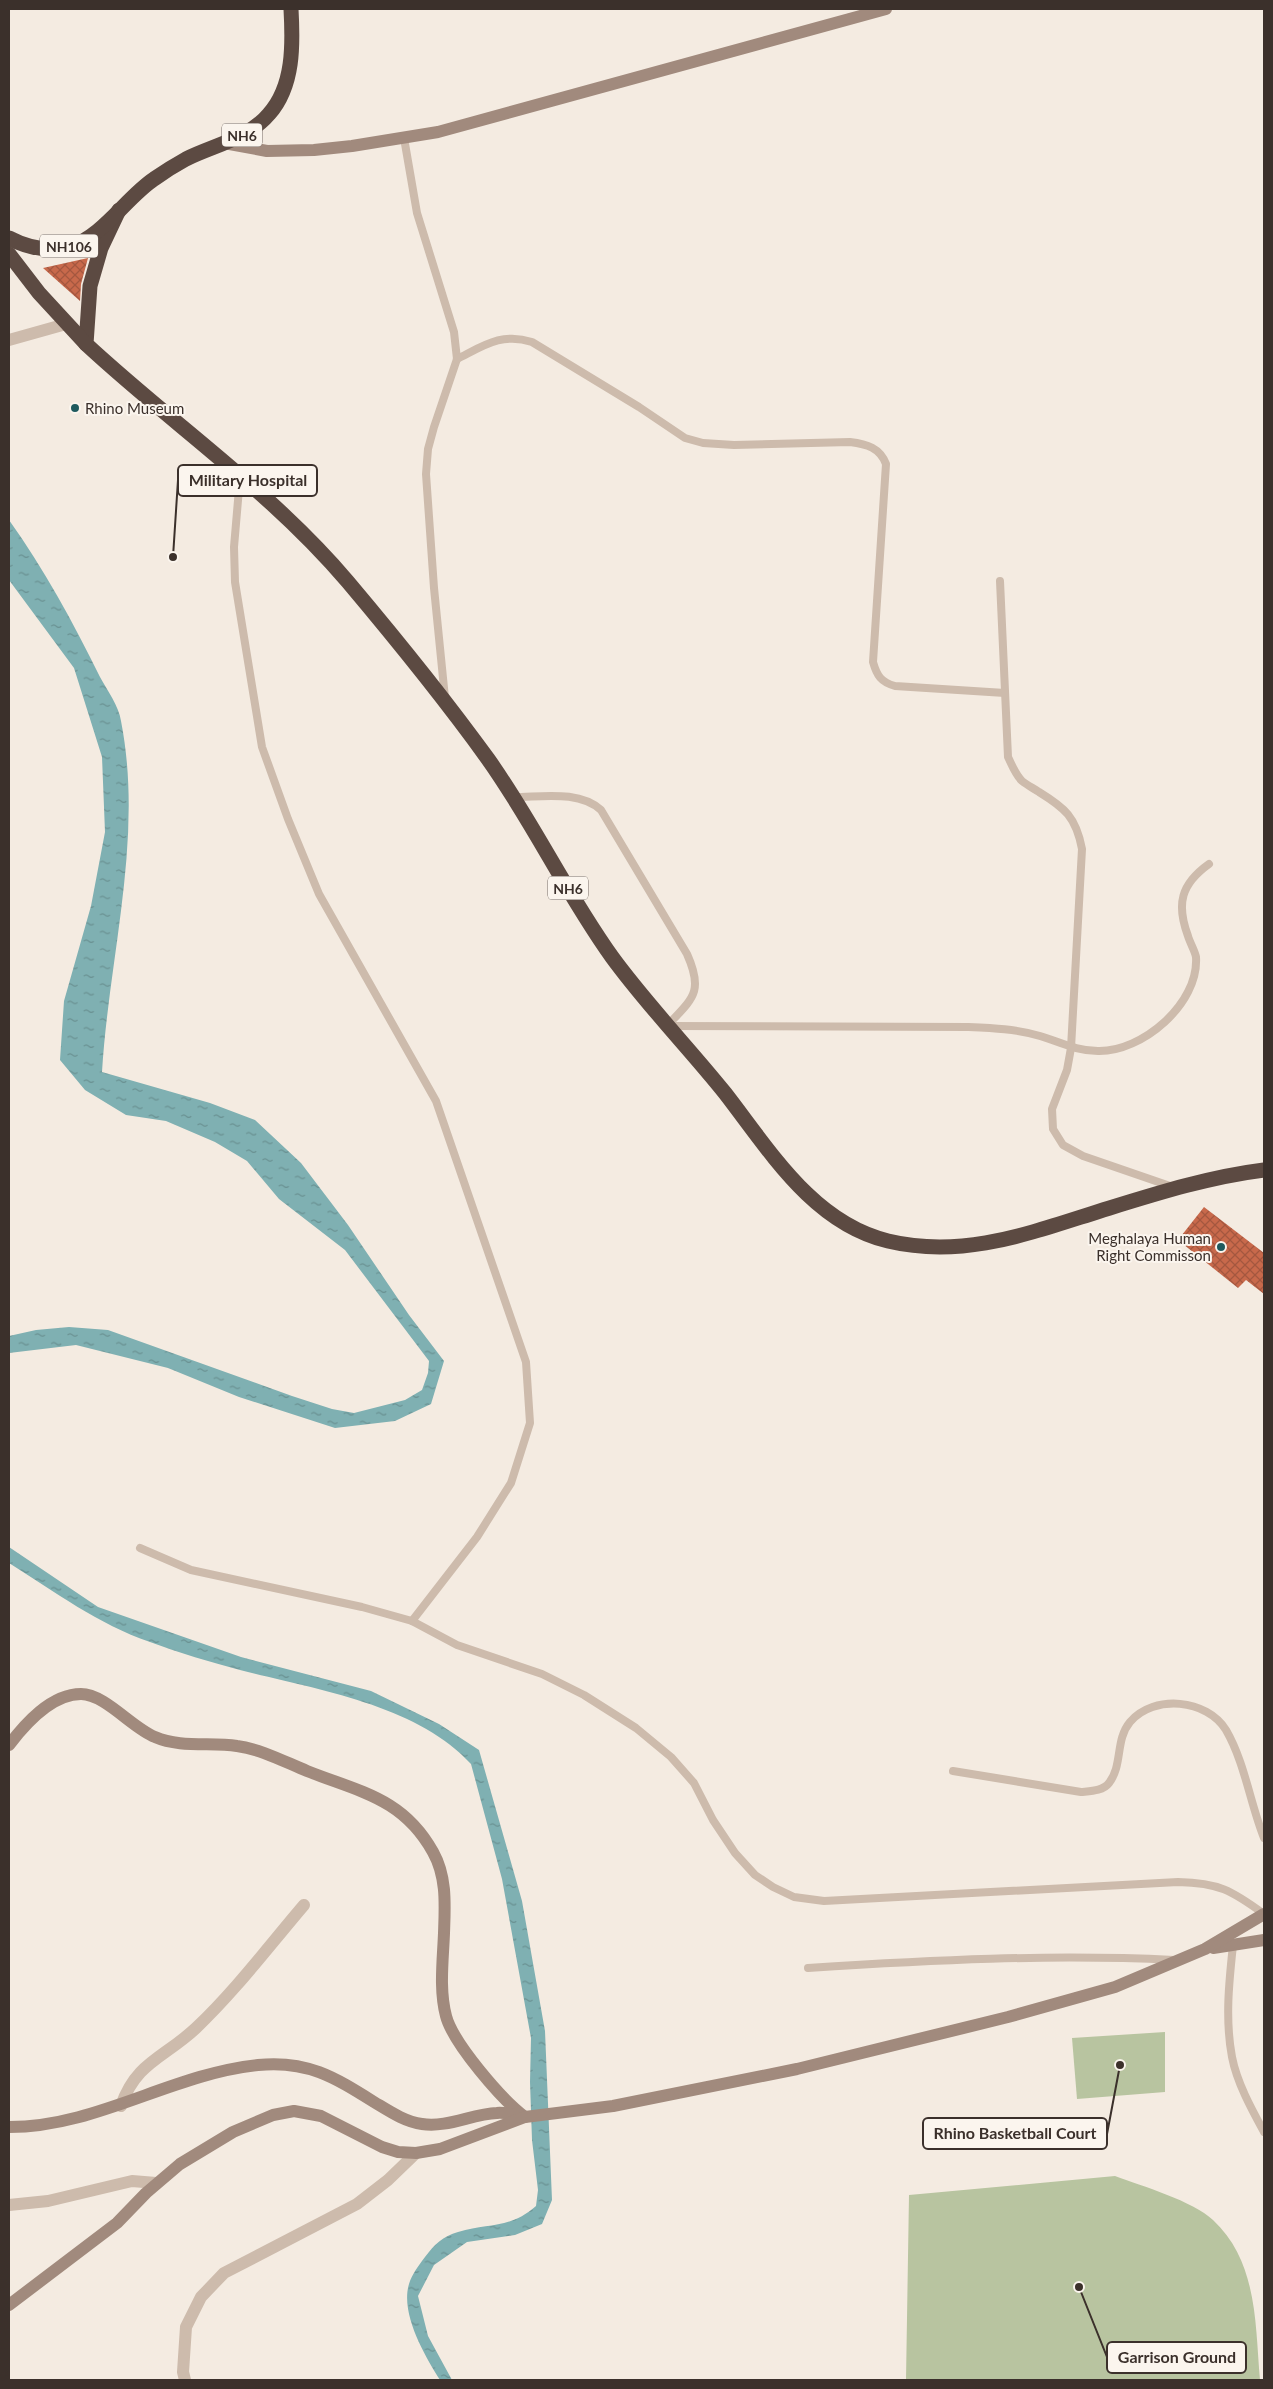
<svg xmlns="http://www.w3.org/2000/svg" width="1273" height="2389" font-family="Lato,sans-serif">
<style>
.green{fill:#b8c4a0}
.water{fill:url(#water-ripples)}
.building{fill:url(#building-cross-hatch)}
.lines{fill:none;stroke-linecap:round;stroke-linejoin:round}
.lane{stroke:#cdbbac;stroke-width:8}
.street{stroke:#cdbbac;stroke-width:12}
.secondary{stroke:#a18a7d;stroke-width:12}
.highway{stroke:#5c4a42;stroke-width:15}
.poi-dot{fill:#1f5a5e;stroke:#fbf5ee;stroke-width:2}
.labels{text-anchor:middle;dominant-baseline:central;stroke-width:4;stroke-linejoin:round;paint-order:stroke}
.shield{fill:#fbf5ee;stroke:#756b66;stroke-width:1}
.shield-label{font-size:14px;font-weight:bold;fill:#3b302b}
.poi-label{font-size:15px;fill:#3b302b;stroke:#fbf5ee;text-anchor:start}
.leader{fill:none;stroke:#3b302b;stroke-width:2}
.callout-dot{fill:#3b302b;stroke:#fbf5ee;stroke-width:2}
.callout{fill:#fbf5ee;stroke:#3b302b;stroke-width:2}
.callout-label{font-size:16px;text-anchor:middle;font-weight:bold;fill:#3b302b}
</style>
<defs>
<pattern id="water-ripples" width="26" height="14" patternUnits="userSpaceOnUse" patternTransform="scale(1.25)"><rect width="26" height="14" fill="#7fb0b2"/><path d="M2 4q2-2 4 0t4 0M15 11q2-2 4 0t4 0" fill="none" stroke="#699091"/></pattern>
<pattern id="building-cross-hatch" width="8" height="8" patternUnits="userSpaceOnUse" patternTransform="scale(1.25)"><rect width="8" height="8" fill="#c8694b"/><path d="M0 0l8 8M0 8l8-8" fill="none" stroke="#a4573f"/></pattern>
</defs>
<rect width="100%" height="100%" fill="#f4ebe1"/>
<g class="green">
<path d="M1165,2032V2092L1077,2099L1072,2038Z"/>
<path d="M1115,2176C1142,2186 1193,2201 1213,2220C1258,2262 1255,2324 1260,2380H906L909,2195Z"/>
</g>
<g class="water">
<path d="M9,520C44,569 73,622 100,677C107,690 119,706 121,721C144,838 109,955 102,1072L210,1103L255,1120L301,1163L348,1225L409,1315L444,1361L431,1404L395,1421L335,1428L239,1397L168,1368L76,1345L9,1353V1336L36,1330L69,1327L108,1330L292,1396L332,1409L354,1413L405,1400L422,1390L428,1373L429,1361L345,1250L279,1199L247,1161L215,1142L166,1121L126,1115L85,1090L60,1060L64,1001L91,906L105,832L102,757L74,668L9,580Z"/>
<path d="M9,1547L98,1607L241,1657L371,1691L439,1724L479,1750L522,1901L545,2031L552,2200L542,2224L515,2235L467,2242L434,2265L418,2296L428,2336L452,2380H440C425,2356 400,2314 409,2284C412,2274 419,2265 425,2257C434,2245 443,2236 458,2232C489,2223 510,2229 536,2206L538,2190L532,2140L530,2082L531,2038L502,1879L471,1764C418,1705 315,1689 240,1670C210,1662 180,1653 150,1642C98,1624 55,1592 9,1563Z"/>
</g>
<g class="building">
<path d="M88,258L81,284L80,301L43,268Z"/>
<path d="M1204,1207L1264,1253V1294L1246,1280L1238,1288L1178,1240Z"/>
</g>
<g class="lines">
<g class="lane">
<path d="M404,138L417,213L454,332L457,359L434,427L428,449L426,474L434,588L445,698"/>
<path d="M457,359C483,346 502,332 532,342L639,407L685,438L703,443L734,445L850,442C867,444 880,448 886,464L873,662C877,676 881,682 895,686L1005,693"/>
<path d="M240,477L234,547L235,582L262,747L288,819L319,894L436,1101L526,1362L530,1423L511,1483L477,1537L412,1621"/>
<path d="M1000,581L1008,757C1012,765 1015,774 1022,781C1027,785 1033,788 1039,792C1065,808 1076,817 1082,849L1071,1048L1067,1070L1052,1109L1053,1129L1063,1145L1083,1156L1173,1187"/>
<path d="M514,797C542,797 579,790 601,810L687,954C704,992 693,998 667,1026"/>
<path d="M668,1026L968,1027C992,1028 1017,1029 1040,1036C1060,1042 1076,1051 1098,1051C1142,1052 1199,1004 1196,957C1195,951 1190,943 1188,936C1176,904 1181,884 1209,864"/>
<path d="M140,1548L191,1570L362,1607L412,1621L457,1645L542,1674L584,1695L636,1728L671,1757L694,1783L713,1820L735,1853L755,1875L773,1887L794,1897L824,1901L1178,1882C1219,1883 1231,1890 1264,1914"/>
<path d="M953,1771L1081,1792C1091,1791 1103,1791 1109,1783C1123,1765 1115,1740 1130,1722C1154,1694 1207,1699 1226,1730C1245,1763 1250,1803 1264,1838"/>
<path d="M1233,1945C1229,1982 1225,2020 1232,2057C1237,2083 1252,2110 1264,2132"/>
<path d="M808,1968C930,1960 1052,1954 1174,1960"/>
</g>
<g class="street">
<path d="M9,340L66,324"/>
<path d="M121,2106C136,2062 164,2058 196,2028C235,1991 269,1946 304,1905"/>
<path d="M9,2205L48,2201L132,2181L156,2183"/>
<path d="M185,2380L183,2372L186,2327L201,2297L224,2273L357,2204L388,2180L416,2153"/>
</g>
<g class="secondary">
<path d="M224,143L267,151L314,150L352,146L438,132L886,9"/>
<path d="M9,1745C25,1724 51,1694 81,1694C105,1694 132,1728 155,1737C180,1748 211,1742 237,1746C261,1749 285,1762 307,1771C360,1792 403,1798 433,1852C447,1877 445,1905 444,1933C443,1960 439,1989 446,2016C453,2043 502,2100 525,2117"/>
<path d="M1213,1948L1264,1940"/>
<path d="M9,2127C97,2127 171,2074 258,2065C307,2060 334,2077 374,2102C389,2111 405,2122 422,2124C447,2128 472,2114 497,2113C505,2112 514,2115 523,2117"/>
<path d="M9,2305L117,2223L146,2193L180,2164L233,2132L273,2115L294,2111L321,2116L382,2147L398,2152L416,2153L440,2149L525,2117L613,2106L797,2069L1008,2017L1115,1987L1205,1949L1264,1914"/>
</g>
<g class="highway">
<path d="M119,210L101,248L90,286L86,344C172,424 271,491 348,582C396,639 444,698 488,759C533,822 566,893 612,957C647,1005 688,1047 725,1093C770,1151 813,1223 888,1241C963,1259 1030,1233 1100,1211C1155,1194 1208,1177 1264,1170"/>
<path d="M9,238C28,248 50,252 71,246C102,237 127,197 154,179C164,172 175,165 186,159C214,145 248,139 269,114C294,86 293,44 291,9"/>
<path d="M9,254L39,293L86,344"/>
</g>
</g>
<g class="poi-dot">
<circle cx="75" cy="408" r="5"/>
<circle cx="1221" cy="1247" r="5"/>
</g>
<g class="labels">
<g class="shield">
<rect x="222" y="123.5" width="40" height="23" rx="4"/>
<rect x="40" y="234.5" width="58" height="23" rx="4"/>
<rect x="548" y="876.5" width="40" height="23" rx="4"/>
</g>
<g class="shield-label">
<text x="242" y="135">NH6</text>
<text x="69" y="246">NH106</text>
<text x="568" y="888">NH6</text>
</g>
<g class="poi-label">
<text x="85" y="408">Rhino Museum</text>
<text x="1211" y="1238" text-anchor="end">Meghalaya Human<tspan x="1211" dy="17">Right Commisson</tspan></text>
</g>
</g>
<path class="leader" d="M173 557L178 480M1120 2065L1107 2134M1079 2287L1107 2357"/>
<g class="callout-dot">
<circle cx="173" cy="557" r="5"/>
<circle cx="1120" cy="2065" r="5"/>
<circle cx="1079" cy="2287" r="5"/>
</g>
<g class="callout">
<rect x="178" y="465" width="139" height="31" rx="5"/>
<rect x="923" y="2118" width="184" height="31" rx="5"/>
<rect x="1107" y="2342" width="139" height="31" rx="5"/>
</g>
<g class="callout-label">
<text x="248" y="486">Military Hospital</text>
<text x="1015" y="2139">Rhino Basketball Court</text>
<text x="1177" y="2363">Garrison Ground</text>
</g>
<rect width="1273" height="2389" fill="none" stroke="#3b302b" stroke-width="20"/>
</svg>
